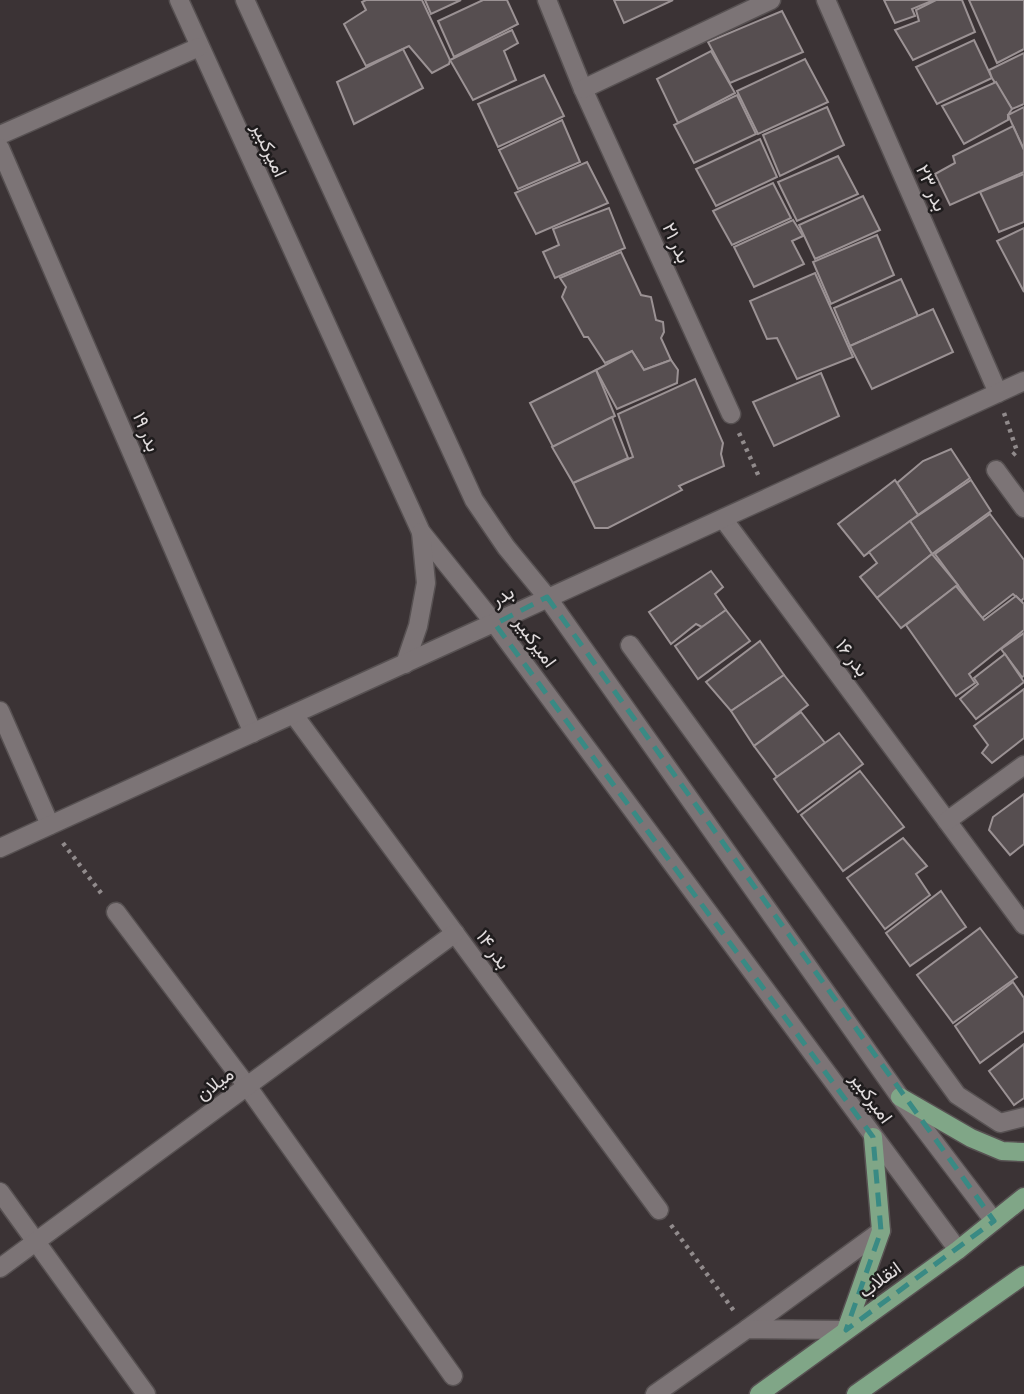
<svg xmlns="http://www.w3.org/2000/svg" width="1024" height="1394" font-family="Signika,Vazirmatn,sans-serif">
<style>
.building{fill:#564e50;stroke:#9b9294;stroke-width:2}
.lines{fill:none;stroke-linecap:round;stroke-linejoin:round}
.minor-casing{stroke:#575152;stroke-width:21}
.major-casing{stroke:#575152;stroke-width:21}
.path{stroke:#918b8c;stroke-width:4.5;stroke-dasharray:3.5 5;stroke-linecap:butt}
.minor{stroke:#7c7476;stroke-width:18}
.major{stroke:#80a687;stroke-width:18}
.marked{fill:none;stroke:#398a84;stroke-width:5;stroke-dasharray:14 9;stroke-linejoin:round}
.labels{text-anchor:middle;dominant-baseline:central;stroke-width:5;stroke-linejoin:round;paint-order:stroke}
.street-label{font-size:19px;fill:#e1dcdd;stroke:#1f1c1d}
</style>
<rect width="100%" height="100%" fill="#3b3335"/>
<g class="building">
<path d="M366,0H422L450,60L449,64L432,73L409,46L366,66L344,24L366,10L362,2Z"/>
<path d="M425,0H461L431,14Z"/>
<path d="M483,0H507L518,24L454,57L438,21Z"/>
<path d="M614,0H673L624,23Z"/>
<path d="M884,0H934L912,9L915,16L895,23Z"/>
<path d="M936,0H962L975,32L913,60L895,30L919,21L916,10Z"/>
<path d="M969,0H1024V49L997,63Z"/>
<path d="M782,11L803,52L730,83L708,42Z"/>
<path d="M512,30L518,43L504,51L516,80L473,100L450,60Z"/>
<path d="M974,40L992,78L937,104L916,67Z"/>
<path d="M403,49L423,88L354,124L337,82Z"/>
<path d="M711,51L735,93L678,123L657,79Z"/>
<path d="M1024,53V104L1012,109L992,78L989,70Z"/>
<path d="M805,59L828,102L758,134L737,91Z"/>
<path d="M544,75L564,116L498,147L478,104Z"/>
<path d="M996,82L1012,109L1008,115V120L964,144L942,106Z"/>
<path d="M737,95L756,134L694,163L674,125Z"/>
<path d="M827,107L844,145L780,176L763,135Z"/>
<path d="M1024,107V150L1008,115Z"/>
<path d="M562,120L580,162L518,189L499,150Z"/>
<path d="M1013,126L1024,150V172L950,205L935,174L955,163L953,156Z"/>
<path d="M760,139L777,177L716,206L696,169Z"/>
<path d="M838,156L858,194L797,221L778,182Z"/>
<path d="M587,162L608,203L536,234L515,193Z"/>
<path d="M1024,174V222L999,232L980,192Z"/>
<path d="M773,183L791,218L732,245L713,211Z"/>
<path d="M863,196L880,230L815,259L799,225Z"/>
<path d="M609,208L625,248L555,278L543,252L559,245L553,229Z"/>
<path d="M793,220L803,236L792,241L804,264L754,287L734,247Z"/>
<path d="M1024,228V292L997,241Z"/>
<path d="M877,235L894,275L831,304L813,262Z"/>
<path d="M621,252L641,295L651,297L656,320L663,322L664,332L661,338L671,360L644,370L632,351L605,363L588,337H584L562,297L566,287L560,278Z"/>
<path d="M815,273L853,357L797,379L777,338L767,339L750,301Z"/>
<path d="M901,279L918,316L850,346L834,308Z"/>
<path d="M933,309L953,352L872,389L850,346Z"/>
<path d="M632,351L644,370L671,360L678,370L677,383L617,409L596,370Z"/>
<path d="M596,370L615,416L553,447L530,403Z"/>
<path d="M821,373L839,416L774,446L753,402Z"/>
<path d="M695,379L723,443L721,454L724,466L679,486L682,490L608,528H595L573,483L633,457L618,414Z"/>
<path d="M612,417L628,458L573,483L552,447Z"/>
<path d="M951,449L970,478L918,515L897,483L923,461Z"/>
<path d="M895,480L918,515L864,556L838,524Z"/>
<path d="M971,480L991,511L932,554L910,521Z"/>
<path d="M990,514L1024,560V598L1021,601L1013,594L982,618L935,554Z"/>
<path d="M910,521L932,554L877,598L860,577L877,563L869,552Z"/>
<path d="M932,554L958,585L901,628L877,598Z"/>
<path d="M711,571L723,587L715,594L726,610L702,627L696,624L671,644L649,612Z"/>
<path d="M956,586L984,620L1016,596L1024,604V630L969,674L975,683L956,696L906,625Z"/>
<path d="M726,610L750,641L698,679L675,646Z"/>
<path d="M1024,633V676L1022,677L1001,649Z"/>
<path d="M760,641L784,675L731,711L706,682Z"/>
<path d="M1005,654L1024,682L976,719L960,699L978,684L974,678Z"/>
<path d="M784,675L808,705L754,746L731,711Z"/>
<path d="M1024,689V738L992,763L982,753L988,745L974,726Z"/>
<path d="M801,712L825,743L777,777L754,746Z"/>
<path d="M839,733L863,764L798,812L774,779Z"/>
<path d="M860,771L904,827L843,871L801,815Z"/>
<path d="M1024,794V844L1010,855L989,830L993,817Z"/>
<path d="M903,838L927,866L916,874L930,895L885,929L847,878Z"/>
<path d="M941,891L966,927L910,966L886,933Z"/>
<path d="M980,928L1017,977L953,1023L917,975Z"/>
<path d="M1013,982L1024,998V1031L980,1063L955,1026Z"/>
<path d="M1024,1044V1098L1014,1105L989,1071Z"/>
</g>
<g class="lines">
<defs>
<g id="minor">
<path d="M179,0L421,532L495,624L958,1250"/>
<path d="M245,0L474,500L506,547L547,597L900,1097L994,1221"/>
<path d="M547,0L583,89L731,414"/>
<path d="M826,0L998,393"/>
<path d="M583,89L771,0"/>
<path d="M0,135L199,47"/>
<path d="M0,148L253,733"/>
<path d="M996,470L1024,508"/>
<path d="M724,520L1024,925"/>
<path d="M630,645L957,1095L1000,1123L1024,1117"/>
<path d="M405,664L418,626L426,583L421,532"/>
<path d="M0,711L50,825"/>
<path d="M294,715L659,1210"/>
<path d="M947,821L1024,765"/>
<path d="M0,848L1024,381"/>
<path d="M116,912L247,1086L453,1376"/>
<path d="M0,1192L146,1394"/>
<path d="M0,1268L455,933"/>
<path d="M747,1329L881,1231"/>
<path d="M655,1394L747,1329L846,1330"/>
</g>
<g id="major">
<path d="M900,1097L971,1138L1002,1151L1024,1152"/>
<path d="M846,1330L881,1231L873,1137"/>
<path d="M759,1394L958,1250L1024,1197"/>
<path d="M856,1394L1024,1275"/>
</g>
</defs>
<use href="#minor" class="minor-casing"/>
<use href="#major" class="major-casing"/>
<g class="path">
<path d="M1004,413L1017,451L1010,458"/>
<path d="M739,433L760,479"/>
<path d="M63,843L104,897"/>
<path d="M671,1225L734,1311"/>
</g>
<use href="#minor" class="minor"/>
<use href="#major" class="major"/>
</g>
<path class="marked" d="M547,597L994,1221L846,1330L881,1231L873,1137L495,624Z"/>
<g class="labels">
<g class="street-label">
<text transform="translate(269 150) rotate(65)">امیرکبیر</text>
<text transform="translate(931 188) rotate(66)">بدر ۲۳</text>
<text transform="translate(676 243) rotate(66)">بدر ۲۱</text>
<text transform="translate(146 432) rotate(67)">بدر ۱۹</text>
<text transform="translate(503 596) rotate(-27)">بدر</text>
<text transform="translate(535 642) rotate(54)">امیرکبیر</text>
<text transform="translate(852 658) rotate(53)">بدر ۱۶</text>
<text transform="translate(493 950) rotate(54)">بدر ۱۴</text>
<text transform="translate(215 1084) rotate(-36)">میلان</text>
<text transform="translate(871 1098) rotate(54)">امیرکبیر</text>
<text transform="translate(880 1280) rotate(-36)">انقلاب</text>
</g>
</g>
</svg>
